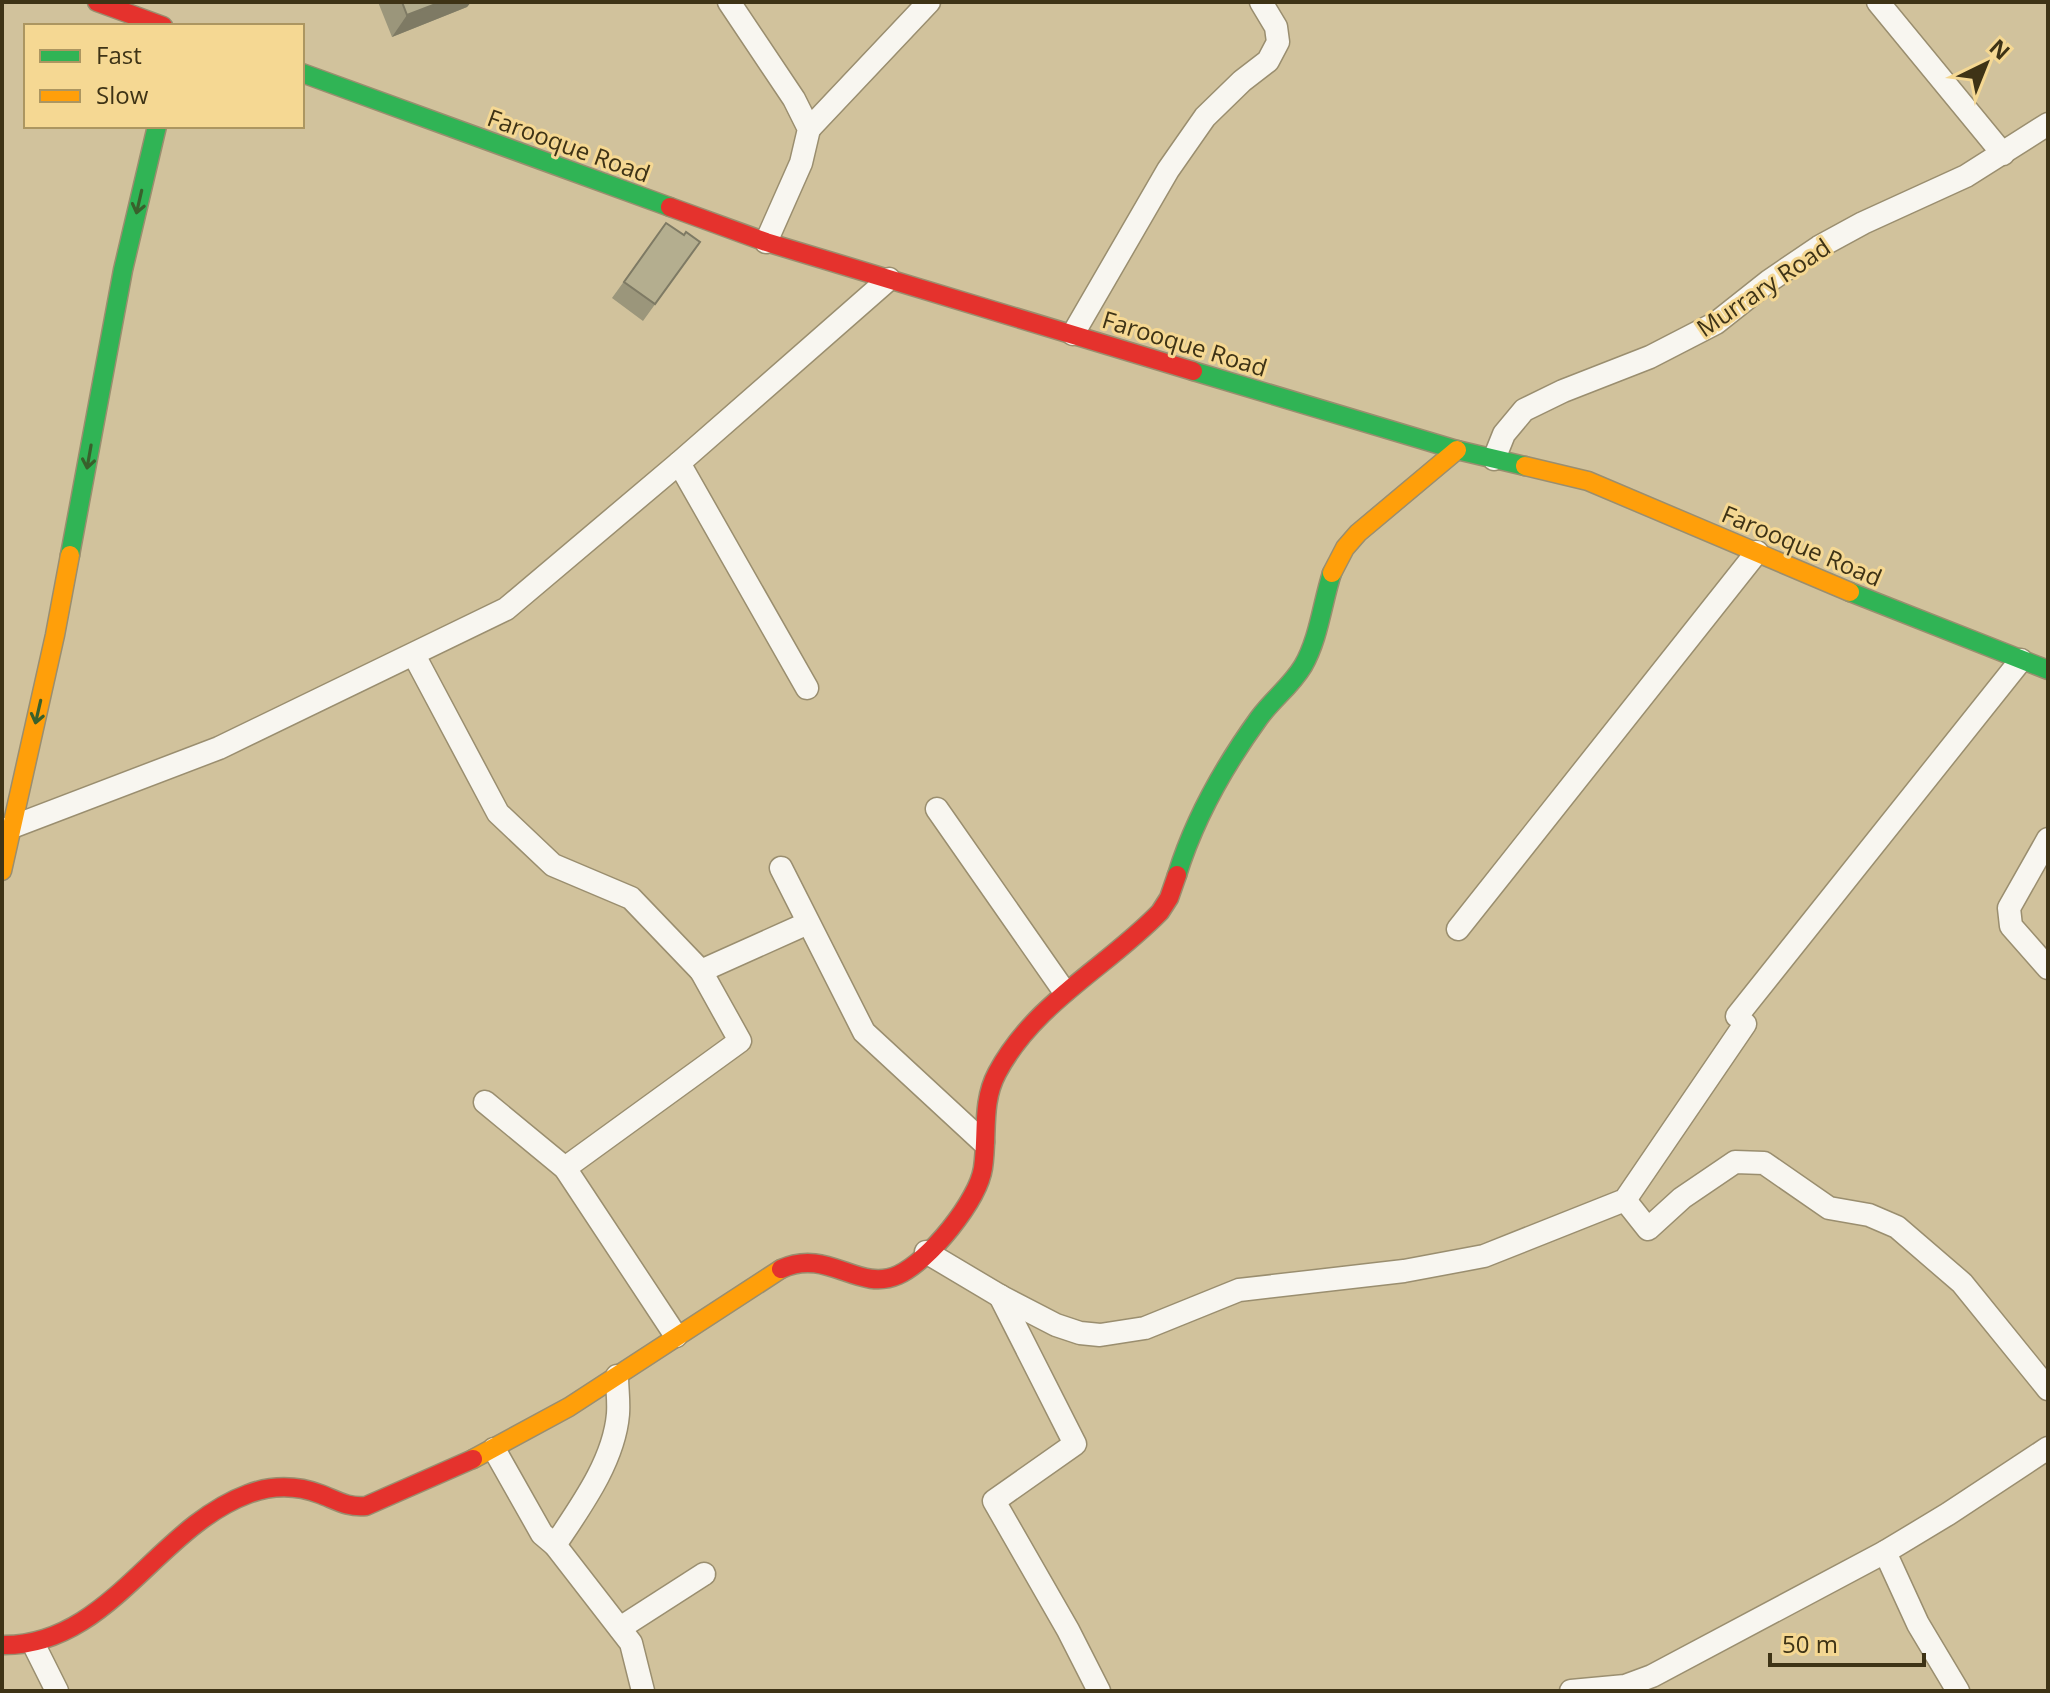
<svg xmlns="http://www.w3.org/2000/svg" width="2050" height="1693" font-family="'Open Sans',sans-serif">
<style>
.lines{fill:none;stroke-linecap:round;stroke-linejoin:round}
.street-casing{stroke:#9a8e6f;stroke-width:25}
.fast-casing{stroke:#9a8e6f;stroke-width:21}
.slow-casing{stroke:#9a8e6f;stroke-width:21}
.jam-casing{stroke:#9a8e6f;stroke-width:21}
.street{stroke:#f8f6f0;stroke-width:22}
.fast{stroke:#30b455;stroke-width:18}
.slow{stroke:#ff9f0a;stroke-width:18}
.jam{stroke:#e5322d;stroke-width:18}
.wall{fill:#9b967b}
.shaded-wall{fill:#7e7a64}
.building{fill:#b4ae8f;stroke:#7e7a64;stroke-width:2}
.oneway{stroke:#39602c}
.labels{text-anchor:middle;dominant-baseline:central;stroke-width:6;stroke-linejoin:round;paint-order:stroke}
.street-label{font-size:24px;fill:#3e3316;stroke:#f5d893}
</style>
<rect width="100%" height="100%" fill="#d1c29c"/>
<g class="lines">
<defs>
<g id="street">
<path d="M729,2L794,99L809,129L801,163L766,242"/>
<path d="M1878,2L2003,154"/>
<path d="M809,129L929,2"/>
<path d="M1073,334L1168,170L1205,117L1242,81L1268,61L1278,42L1276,27L1261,2"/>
<path d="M1494,459L1504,434L1524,410L1563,391L1650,357L1716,323L1769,281L1819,247L1863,223L1966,176L2048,124"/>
<path d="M679,463L807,688"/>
<path d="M414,655L498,813L553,865L631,898L701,971L808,923"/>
<path d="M937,809L1064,991"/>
<path d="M4,830L219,748L506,609L679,463L889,279"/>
<path d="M2048,839L2009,908L2011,926L2048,968"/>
<path d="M781,868L864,1032L983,1142"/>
<path d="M1458,929L1757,552"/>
<path d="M1737,1016L2021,660"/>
<path d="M485,1102L565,1168L676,1336"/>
<path d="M565,1168L740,1041L701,971"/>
<path d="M1625,1200L1648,1229L1682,1198L1735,1162L1764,1163L1829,1208L1869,1215L1897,1227L1962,1283L2048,1389"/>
<path d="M926,1252L1000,1296L1056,1325L1080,1333L1100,1335L1145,1328L1239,1290L1404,1271L1484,1256L1625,1200L1745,1024"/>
<path d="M1000,1296L1075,1444L994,1501L1068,1630L1099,1691"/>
<path d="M494,1449L542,1534L555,1545L631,1643L643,1691"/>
<path d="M555,1545C581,1506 614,1461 618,1414C619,1401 617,1388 617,1376"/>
<path d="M1885,1552L1918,1624L1958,1691"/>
<path d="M620,1628L704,1574"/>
<path d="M34,1645L57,1691"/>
<path d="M1571,1691L1625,1686L1652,1676L1885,1552L1948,1514L2048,1448"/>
</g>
<g id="fast">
<path d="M302,73L670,207"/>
<path d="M1193,371L1457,450L1525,466"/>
<path d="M70,555L123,270L157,126"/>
<path d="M1850,592L2048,670"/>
<path d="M1177,875C1194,820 1225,765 1259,718C1273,699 1291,686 1303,666C1319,638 1322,604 1332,573"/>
</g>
<g id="slow">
<path d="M1525,466L1588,481L1850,592"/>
<path d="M1332,573L1345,548L1358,533L1457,450"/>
<path d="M2,871L55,635L70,555"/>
<path d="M473,1459L569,1407L781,1269"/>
</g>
<g id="jam">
<path d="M97,2L163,26"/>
<path d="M670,207L766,242L1193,371"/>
<path d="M781,1269C828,1247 858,1293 898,1275C929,1261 978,1201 983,1168C988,1135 981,1103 997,1073C1034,1003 1107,967 1160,912L1169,898L1177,875"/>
<path d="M2,1645C108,1647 156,1528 248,1494C271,1485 297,1485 320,1494C336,1500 348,1508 366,1506L473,1459"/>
</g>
</defs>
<use href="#street" class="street-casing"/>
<use href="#fast" class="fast-casing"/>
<use href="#slow" class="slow-casing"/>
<use href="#jam" class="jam-casing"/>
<use href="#street" class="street"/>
<use href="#fast" class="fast"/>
<use href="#slow" class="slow"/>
<use href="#jam" class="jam"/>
</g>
<g class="wall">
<path d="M378,2H471L467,7L392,37Z"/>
<path d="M666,223L684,235L700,242L643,321L612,298Z"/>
</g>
<path class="shaded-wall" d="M441,2H471L467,7L392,37L407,15Z"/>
<g class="building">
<path d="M402,2H441L407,15Z"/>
<path d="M666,223L684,235L686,232L700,242L655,304L624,282Z"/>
</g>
<defs><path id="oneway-shaft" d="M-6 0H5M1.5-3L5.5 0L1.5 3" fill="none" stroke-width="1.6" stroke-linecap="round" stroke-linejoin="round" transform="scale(2)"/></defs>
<g class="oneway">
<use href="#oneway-shaft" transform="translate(139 202) rotate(103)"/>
<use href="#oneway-shaft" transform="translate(89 457) rotate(100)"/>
<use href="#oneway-shaft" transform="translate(38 712) rotate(103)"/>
</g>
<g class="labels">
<g class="street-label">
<text transform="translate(569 145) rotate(20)">Farooque Road</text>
<text transform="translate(1763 287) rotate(-34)">Murrary Road</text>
<text transform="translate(1185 343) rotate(17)">Farooque Road</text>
<text transform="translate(1802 545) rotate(23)">Farooque Road</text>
</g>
</g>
<rect width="2050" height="1693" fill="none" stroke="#3e3316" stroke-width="8"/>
<rect x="24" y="24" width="280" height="104" fill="#f5d893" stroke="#ac9661" stroke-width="2"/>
<rect x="40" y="50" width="40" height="12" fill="#30b455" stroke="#ac9661" stroke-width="2"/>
<text x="96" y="64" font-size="24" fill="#3e3316">Fast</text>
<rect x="40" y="90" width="40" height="12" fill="#ff9f0a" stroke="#ac9661" stroke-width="2"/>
<text x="96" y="104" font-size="24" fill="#3e3316">Slow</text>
<g transform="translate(1986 64) rotate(43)" stroke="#f5d893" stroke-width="6" paint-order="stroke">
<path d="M0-6L14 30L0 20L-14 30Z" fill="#3e3316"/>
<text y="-12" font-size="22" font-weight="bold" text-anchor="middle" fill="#3e3316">N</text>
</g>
<path d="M1770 1653v12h154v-12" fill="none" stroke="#3e3316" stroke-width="4"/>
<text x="1782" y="1653" font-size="24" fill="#3e3316" stroke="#f5d893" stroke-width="6" paint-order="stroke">50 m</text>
</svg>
